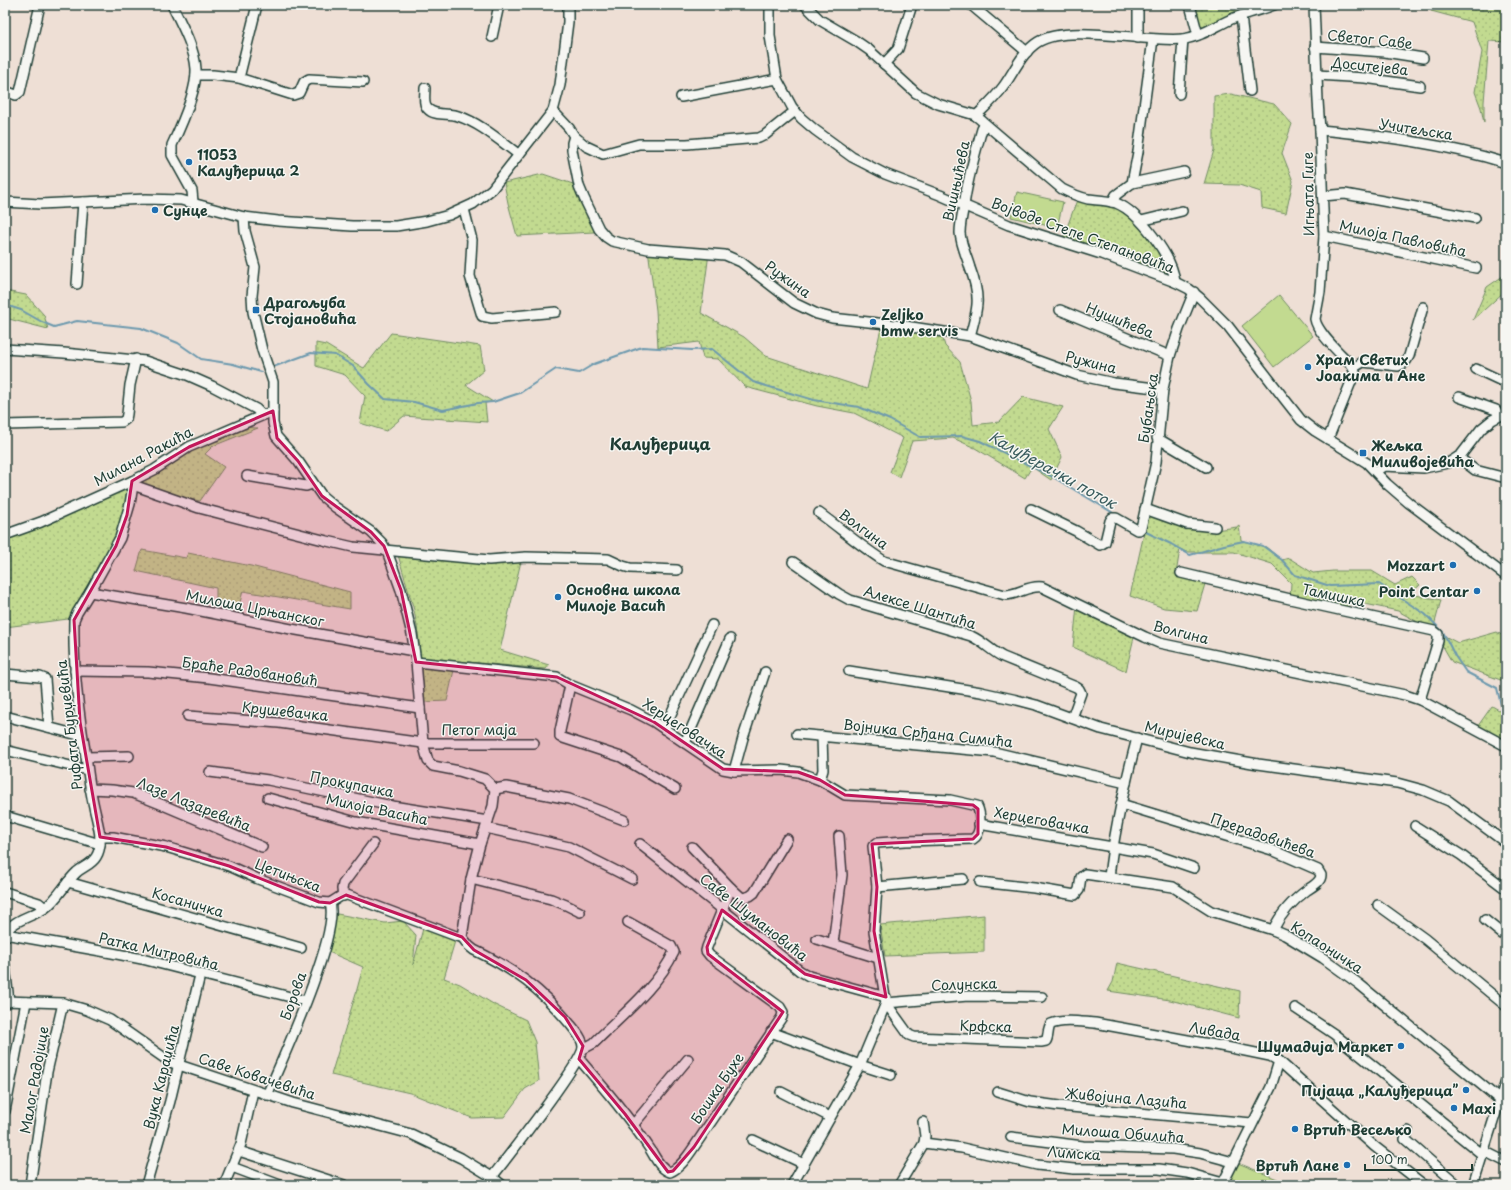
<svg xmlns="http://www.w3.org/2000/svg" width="1511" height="1190" font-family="'Playpen Sans',sans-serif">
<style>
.grass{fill:url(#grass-dots);stroke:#708c62}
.park{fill:#c2da90;stroke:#708c62}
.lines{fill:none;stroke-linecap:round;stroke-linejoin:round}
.stream{stroke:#6c99ae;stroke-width:2}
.minor-casing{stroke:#1f3d34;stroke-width:12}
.minor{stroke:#f6f6f2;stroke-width:9}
.marked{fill:#c2185b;fill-opacity:0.2;stroke:#c2185b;stroke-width:3;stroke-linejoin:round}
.poi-dot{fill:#1f6fb2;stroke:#f6f6f2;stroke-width:1.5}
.labels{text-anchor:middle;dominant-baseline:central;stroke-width:3;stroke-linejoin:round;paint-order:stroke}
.street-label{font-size:14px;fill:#1f3d34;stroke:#f6f6f2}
.poi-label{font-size:14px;font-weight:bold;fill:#1f3d34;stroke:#f6f6f2;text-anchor:start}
.water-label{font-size:15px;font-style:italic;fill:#395c5d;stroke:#f6f6f2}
.quarter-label{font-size:16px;font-weight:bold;fill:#1f3d34;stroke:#f6f6f2}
</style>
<defs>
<pattern id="grass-dots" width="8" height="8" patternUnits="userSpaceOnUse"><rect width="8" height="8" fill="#c2da90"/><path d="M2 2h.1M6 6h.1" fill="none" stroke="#a6bc7d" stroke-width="1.8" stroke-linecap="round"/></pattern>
</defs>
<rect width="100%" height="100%" fill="#eedfd5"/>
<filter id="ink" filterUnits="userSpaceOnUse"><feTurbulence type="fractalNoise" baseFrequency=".025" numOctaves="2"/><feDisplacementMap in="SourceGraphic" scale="8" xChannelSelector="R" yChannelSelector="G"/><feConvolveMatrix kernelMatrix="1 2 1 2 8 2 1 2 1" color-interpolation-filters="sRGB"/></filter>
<g filter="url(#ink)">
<g class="grass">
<path d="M1190,5H1271L1198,35Z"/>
<path d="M1428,5H1506V42L1489,41L1484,102V123L1481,108L1475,92L1482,52L1472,22L1431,11Z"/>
<path d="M1231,94L1274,104L1292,124L1282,153L1293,181L1286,213L1262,208L1261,192L1239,185L1204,184L1214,150V96Z"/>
<path d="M543,174L579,186L589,210L594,232L517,236L508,203L504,183Z"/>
<path d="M1077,200C1088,201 1100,202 1111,205C1137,213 1152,244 1167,265L1166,273L1100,248L1063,238Z"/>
<path d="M648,249L709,253L701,313L744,337L766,356L867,389L882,324L941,333L945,346L960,362L971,401L973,425L999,422L1023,397L1063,407L1049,429L1062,457L1051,480L1032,467L1025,478L975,448L953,438L912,441L899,477L890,472L903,438L854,413L817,406L745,387L718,359L703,358L699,342L658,347L656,310Z"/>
<path d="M1506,274V290L1473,320L1487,287Z"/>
<path d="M5,291L26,295L44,315L48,329L5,318Z"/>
<path d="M391,333L480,346L484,370L466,385L493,402L485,403L487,422L404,416L386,431L360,423L365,396L345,375L316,366V343L326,345L362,367L364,368Z"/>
<path d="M238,427L258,428L213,446L205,454L224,467L200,501L163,493L142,483L140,478L190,449Z"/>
<path d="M127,485C130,492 117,533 113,542C110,550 103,558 98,565C89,583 84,606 68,619L5,627V535Z"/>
<path d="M1149,511L1215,530L1237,527L1234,530L1239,526L1241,540L1266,547L1282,560L1289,558L1313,573L1333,571H1372L1395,585L1412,577L1420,585L1410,594L1441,600L1433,630L1458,643L1497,632L1506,638V682L1452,662L1434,631L1398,611L1351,601L1345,611L1290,599L1291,583L1272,564L1234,552H1186L1180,549L1176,574L1205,584L1197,611L1164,608L1130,596Z"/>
<path d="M142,550L186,558L188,553L251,566L350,592V609L243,591L238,610L216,606V588L136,571Z"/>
<path d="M398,555L522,557L500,650L549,665L546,669L456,661L447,701L425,702L418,632L414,610Z"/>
<path d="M1077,605L1135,633L1126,671L1073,647Z"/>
<path d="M1492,706L1506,714V746L1475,730Z"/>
<path d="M332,913L385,923L403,921L416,935L413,965L424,925L455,941L444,978L460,984L495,1005L526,1020L535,1042L539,1081L525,1089L504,1117L472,1118L410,1093L331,1075L356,993L363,967L324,950Z"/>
<path d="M984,915V952L885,956L880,925Z"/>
<path d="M1117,963L1240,991L1239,1018L1170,1000L1108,991L1113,982Z"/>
</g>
<g class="park">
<path d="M1017,192L1063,202L1057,228L1011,217Z"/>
<path d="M1279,295L1313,336L1274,367L1242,326Z"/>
<path d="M1238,1163L1292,1185H1227Z"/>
</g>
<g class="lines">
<g class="stream">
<path d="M5,305L21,310L42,322L54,327L77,321L141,328L178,343L201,359L233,364L261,372"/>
<path d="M273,367L311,353L335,355L353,366L369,384L385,399L414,402L443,410L478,403L493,402L520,393L556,369L579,373L594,364L642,347L692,350L712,349L753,382L814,400L859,407L890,420L920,437L962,436L980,441L1053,477L1115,514"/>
<path d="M1146,532L1171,544L1190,555L1224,545L1244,541L1263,546L1282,560L1295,575L1330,586L1379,584L1425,614L1443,632L1455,656L1466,672L1497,688L1501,705L1506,708"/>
</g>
<defs>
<g id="minor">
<path d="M172,5C181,23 195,49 196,69C197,91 182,124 172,145V155L192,191L193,202"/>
<path d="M770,5V36L777,79L792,107L801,118L815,130L852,157L885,174L940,195L1009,225L1101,254L1175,282L1189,289L1200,298L1228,326L1286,401L1301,420L1315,431L1367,463L1387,484L1409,503L1506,576"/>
<path d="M805,5L820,20L856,41L869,50L916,93L938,104L975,115L1062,189C1070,193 1079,197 1088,199C1097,200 1107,200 1116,203C1139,212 1173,257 1175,282"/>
<path d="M971,5L1027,52"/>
<path d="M1190,5L1198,35"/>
<path d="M1314,5L1318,101L1320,130L1324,236L1320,292L1315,319C1317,333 1342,355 1352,366L1355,372L1328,439"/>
<path d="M1241,16L1250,91"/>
<path d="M492,37L499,5"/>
<path d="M1138,38V5"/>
<path d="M1315,47L1385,52L1423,58"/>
<path d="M884,64L898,49L912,5"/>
<path d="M196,75H213L239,78L293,95L299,93L304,82L309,79L363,82"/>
<path d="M1317,75L1365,78L1420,86"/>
<path d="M239,78L257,5"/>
<path d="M425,88C425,95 423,105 428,109C434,116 449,113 458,116C480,123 499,140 518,154"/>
<path d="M5,91L16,95L20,92L40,5"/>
<path d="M1179,94L1183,39"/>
<path d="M681,97L777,79"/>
<path d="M553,111L569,128L574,136L572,143V150L579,186L584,198L599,229L606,237L612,241L648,249L725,255L741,262L794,303L817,314L832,318L905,326L970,336L1077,375L1114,383L1163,389"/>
<path d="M976,116C985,107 995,98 1003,87C1014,72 1022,52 1038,42C1068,23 1146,43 1183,39C1201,37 1217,25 1234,18C1247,13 1261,10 1274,5"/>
<path d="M1320,130C1383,136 1445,144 1506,163"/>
<path d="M574,136L586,146L603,154L639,144H687L759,138L765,135L795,111"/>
<path d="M1132,183L1184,172"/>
<path d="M1323,196L1345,194L1475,218"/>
<path d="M5,202L40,204L146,199L181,200L244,217L278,221L352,226H396L427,221L449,215L473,204L492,189L553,111L560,85L568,22V5"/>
<path d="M1112,202L1116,195L1132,183L1138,152L1153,39"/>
<path d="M464,209L472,240L470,276L482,316L492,318L556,312"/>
<path d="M244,217L245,231L255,267L252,296L253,312L262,350L273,382V423L276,436L298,461L322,496L335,507L371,532L382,543L388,554L401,590L412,634L416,662L423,743L428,761L433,766L459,771L485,779L495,789L493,806L480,844L471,879L462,937L469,946L474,950C514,969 541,989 570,1024C575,1030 583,1039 583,1047C583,1061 506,1159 492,1177"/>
<path d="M1141,221L1182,211"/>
<path d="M1324,236L1476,268"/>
<path d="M77,284L83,202"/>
<path d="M1060,310L1170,356"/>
<path d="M970,336C978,308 981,297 970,268C967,257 961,245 960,233C960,224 962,215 964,206C967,180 975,154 982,129L985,124"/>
<path d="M5,349L64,353L145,361L187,375L212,386L256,409L262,415"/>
<path d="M1353,368L1363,362L1398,366C1404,364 1406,362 1409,356L1423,307"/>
<path d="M1476,369L1506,383"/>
<path d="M1459,397L1496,410L1499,416"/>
<path d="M5,425L122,422L126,419L127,414L130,385L136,359"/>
<path d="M1157,438L1206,467"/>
<path d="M1458,457L1475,470L1506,478"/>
<path d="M1376,471L1384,466L1424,468L1448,463L1461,455L1481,429L1492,420L1506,413"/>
<path d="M247,476L306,486L312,484"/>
<path d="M133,485L199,508L327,541L353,547L489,560L526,557L608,559L623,566L630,568L677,570"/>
<path d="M1031,509L1076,531L1100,545L1105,542L1110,521L1112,518H1116L1137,530H1139L1141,528L1156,462L1163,389L1170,356L1179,329L1194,292"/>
<path d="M1145,509L1187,524L1215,527"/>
<path d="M819,513C841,529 862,547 884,561L1005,595C1018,595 1028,585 1042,587L1145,637L1159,643L1405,695L1420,700L1506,746"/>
<path d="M5,535L41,522L132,481L154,470L189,447L273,411"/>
<path d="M793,562L839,594L850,600L971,636C984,642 991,651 1003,657L1076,687L1079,689L1081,693L1072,718"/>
<path d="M1181,573L1290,599L1434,631L1438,634V641L1420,700"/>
<path d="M90,592L186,608L291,629L414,651"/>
<path d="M416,662L557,677L570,685L631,710L654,722L723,769L734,771L781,770L798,772L820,780L845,795L950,800L977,806C981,814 982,834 973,839L905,841L877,843L873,846L877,887L874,931L886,1003L909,1035L914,1037L1041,1042L1046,1041C1049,1036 1047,1029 1051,1024C1064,1019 1081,1022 1095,1023L1231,1048L1270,1056L1279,1061L1374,1146L1424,1185"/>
<path d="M75,671L148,672L209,678L420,708"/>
<path d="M849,671L981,692L1017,700L1036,705L1101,729L1190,752L1258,764L1397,783L1423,790L1449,801L1506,843"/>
<path d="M5,674L40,677L45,679L49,727"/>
<path d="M570,685L560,731V737L621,757L675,789"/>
<path d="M5,716L82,736"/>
<path d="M188,716L279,723L423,743H534"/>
<path d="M664,729L712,625"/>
<path d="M797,734L994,752L1126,783"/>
<path d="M685,743L730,639"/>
<path d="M5,750L87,770"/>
<path d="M86,757L129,756"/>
<path d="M734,771L743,738L765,672"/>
<path d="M210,772L268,780L392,806L488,821"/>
<path d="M820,780L823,770L822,736"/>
<path d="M90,789L112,790L133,793L163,805L262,847"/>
<path d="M495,789L506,787L569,799L624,820"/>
<path d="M268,798L356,822L480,844"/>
<path d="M1121,804L1272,850L1318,870L1321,875C1321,882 1313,886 1307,890C1292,901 1281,913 1273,930"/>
<path d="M5,816L100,844"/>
<path d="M979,824L1153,854L1194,868"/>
<path d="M1415,826L1461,855L1506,889"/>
<path d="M486,828L569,847L632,879"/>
<path d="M100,837H113L166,847L229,866L258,879L319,902L330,903L341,896L347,895L456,936L462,937"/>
<path d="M640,844L800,971L809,976L886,997"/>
<path d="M692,847L731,888"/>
<path d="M1109,877C1114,830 1125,784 1137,738"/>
<path d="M471,879L551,899L566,905L580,912"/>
<path d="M68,882L301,948"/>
<path d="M980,882L1034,888L1075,895L1079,890L1081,877L1085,874L1173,887L1211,911L1273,930L1285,935L1323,958L1359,984L1500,1100"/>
<path d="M877,887L963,879"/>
<path d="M5,892L39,903L45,908"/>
<path d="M343,896L342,889L343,884L373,844"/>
<path d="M1378,905L1425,939L1506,1006"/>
<path d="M1485,920L1506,937"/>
<path d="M5,934C13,919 32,917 45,908C58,899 65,883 77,872C83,867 92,864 96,857C105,843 97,822 94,807C90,790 88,773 86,756C78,711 73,666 74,620L77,613L90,592L120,538L130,504L133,485L132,481"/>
<path d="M5,934L112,953L142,959L306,1001"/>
<path d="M817,939L878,958"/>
<path d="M833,943L842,875L839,836"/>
<path d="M5,966L9,1002"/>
<path d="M5,1001L63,1003L87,1010L110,1020L170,1062L293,1103L411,1134L461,1158L492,1177L502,1185"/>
<path d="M1295,1008L1334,1034L1483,1155"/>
<path d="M771,1032L860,1065L891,1075"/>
<path d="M583,1049L594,1043C622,1015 657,988 674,952L671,946L628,922"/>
<path d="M579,1059C604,1088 629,1117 650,1149C655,1157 660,1169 670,1172C680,1168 688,1156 694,1147L782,1017L783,1012L780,1007L710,956L706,951L707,947L731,888L742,898L750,896L754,893L787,839"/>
<path d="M781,1092L830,1117"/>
<path d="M998,1092L1030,1102L1059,1106L1252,1123"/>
<path d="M267,1095C282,1060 340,934 330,903"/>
<path d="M5,1111L26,1002"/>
<path d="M633,1125L688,1059"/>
<path d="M1408,1131L1405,1139L1458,1185"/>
<path d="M1011,1137L1083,1146L1173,1149L1200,1153L1233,1162"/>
<path d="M753,1140L804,1164"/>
<path d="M924,1143L962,1148L1037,1165L1074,1169H1159L1187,1173L1223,1183"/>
<path d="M239,1151L344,1185"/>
<path d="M1484,1151L1506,1162"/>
<path d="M232,1167L280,1185"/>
<path d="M30,1185L47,1072L63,1003"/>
<path d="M146,1185L170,1101L200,975"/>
<path d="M224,1185L241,1144L253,1091"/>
<path d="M792,1185L860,1065L886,1003L968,996L1042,997"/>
<path d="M899,1185L924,1143L925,1136L923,1122"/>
<path d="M1222,1185L1271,1087L1279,1061"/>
<path d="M1473,1185L1506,1081"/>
</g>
</defs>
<use href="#minor" class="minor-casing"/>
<use href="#minor" class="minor"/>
</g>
</g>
<path class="marked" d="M273,411L277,438L298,461L322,496L371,532L384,546L401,590L416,662L557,677L654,722L723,769L798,772L820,780L845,795L973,805L978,809V834L973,839L872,844L877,887L874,931L886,997L805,974L722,910L707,947L708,954L783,1012L694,1147L673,1171L668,1172L625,1114L579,1059L583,1046L565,1017L526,980L474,950L462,937L346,895L330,903L319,902L229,866L166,847L100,837L80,722L74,620L116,546L127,515L132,481L189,447Z"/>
<g class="poi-dot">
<circle cx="189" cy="162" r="4"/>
<circle cx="155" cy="210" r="4"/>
<rect x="252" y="306" width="8" height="8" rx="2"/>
<circle cx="873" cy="322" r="4"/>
<circle cx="1308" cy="367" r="4"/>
<rect x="1359" y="449" width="8" height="8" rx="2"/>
<circle cx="1453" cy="565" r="4"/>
<circle cx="1477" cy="591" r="4"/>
<circle cx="558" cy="597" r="4"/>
<circle cx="1401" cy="1046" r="4"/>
<circle cx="1466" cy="1090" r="4"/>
<circle cx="1454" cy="1108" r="4"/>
<circle cx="1295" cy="1129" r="4"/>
<circle cx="1347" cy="1165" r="4"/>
</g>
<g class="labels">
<g class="street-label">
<text transform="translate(1370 39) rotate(6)">Светог Саве</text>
<text transform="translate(1370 66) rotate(6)">Доситејева</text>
<text transform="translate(1416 129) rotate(9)">Учитељска</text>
<text transform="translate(956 181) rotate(-78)">Вишњићева</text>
<text transform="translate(1308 194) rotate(-91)">Игњата Гиге</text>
<text transform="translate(1083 235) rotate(20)">Војводе Степе Степановића</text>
<text transform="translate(1403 238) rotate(12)">Милоја Павловића</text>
<text transform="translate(788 279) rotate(35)">Ружина</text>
<text transform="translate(1120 320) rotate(22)">Нушићева</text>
<text transform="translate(1091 362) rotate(14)">Ружина</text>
<text transform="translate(1148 408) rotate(-82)">Бубањска</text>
<text transform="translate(143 456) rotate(-28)">Милана Ракића</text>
<text transform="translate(864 529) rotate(36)">Волгина</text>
<text transform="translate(1334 595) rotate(12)">Тамишка</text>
<text transform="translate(920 607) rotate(17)">Алексе Шантића</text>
<text transform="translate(255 608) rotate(11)">Милоша Црњанског</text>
<text transform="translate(1181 632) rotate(14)">Волгина</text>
<text transform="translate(250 671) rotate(8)">Браће Радовановић</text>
<text transform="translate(285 711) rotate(6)">Крушевачка</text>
<text transform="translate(69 725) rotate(-97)">Рифата Бурџевића</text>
<text transform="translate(685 728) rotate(33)">Херцеговачка</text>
<text x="479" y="729">Петог маја</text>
<text transform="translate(928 733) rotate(6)">Војника Срђана Симића</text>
<text transform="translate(1185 735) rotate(13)">Миријевска</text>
<text transform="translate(352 784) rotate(11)">Прокупачка</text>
<text transform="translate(194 804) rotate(22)">Лазе Лазаревића</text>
<text transform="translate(377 809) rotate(12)">Милоја Васића</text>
<text transform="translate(1042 820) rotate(10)">Херцеговачка</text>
<text transform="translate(1263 835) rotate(19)">Прерадовићева</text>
<text transform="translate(288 875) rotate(21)">Цетињска</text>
<text transform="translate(188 902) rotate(16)">Косаничка</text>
<text transform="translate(754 917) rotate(38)">Саве Шумановића</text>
<text transform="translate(1327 947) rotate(33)">Копаоничка</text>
<text transform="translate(159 951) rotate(13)">Ратка Митровића</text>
<text transform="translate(964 984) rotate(-2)">Солунска</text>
<text transform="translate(293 996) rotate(-70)">Борова</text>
<text transform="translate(986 1026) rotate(2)">Крфска</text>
<text transform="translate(1215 1031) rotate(10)">Ливада</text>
<text transform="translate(257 1076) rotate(18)">Саве Ковачевића</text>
<text transform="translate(161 1077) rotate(-76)">Вука Караџића</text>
<text transform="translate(34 1080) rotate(-80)">Малог Радојице</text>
<text transform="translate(717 1088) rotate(-56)">Бошка Бухе</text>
<text transform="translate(1126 1098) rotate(5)">Живојина Лазића</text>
<text transform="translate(1123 1133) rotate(4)">Милоша Обилића</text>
<text transform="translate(1074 1153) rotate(4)">Лимска</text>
</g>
<g class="poi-label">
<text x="197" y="154">11053<tspan x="197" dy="16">Калуђерица 2</tspan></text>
<text x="163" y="210">Сунце</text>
<text x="264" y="302">Драгољуба<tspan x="264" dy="16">Стојановића</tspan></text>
<text x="881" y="314">Zeljko<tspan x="881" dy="16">bmw servis</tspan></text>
<text x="1316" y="359">Храм Светих<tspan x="1316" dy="16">Јоакима и Ане</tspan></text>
<text x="1371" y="445">Жељка<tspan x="1371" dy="16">Миливојевића</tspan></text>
<text x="1445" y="565" text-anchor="end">Mozzart</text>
<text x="566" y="589">Основна школа<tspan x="566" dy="16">Милоје Васић</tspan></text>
<text x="1469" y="591" text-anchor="end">Point Centar</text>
<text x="1393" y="1046" text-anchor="end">Шумадија Маркет</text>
<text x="1458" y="1090" text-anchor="end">Пијаца „Калуђерица”</text>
<text x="1462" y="1108">Maxi</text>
<text x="1303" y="1129">Вртић Весељко</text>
<text x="1339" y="1165" text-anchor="end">Вртић Лане</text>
</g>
<g class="water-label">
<text transform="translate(1053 469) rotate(29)">Калуђерачки поток</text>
</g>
<g class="quarter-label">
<text x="660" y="443">Калуђерица</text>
</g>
</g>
<rect width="1511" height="1190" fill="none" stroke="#f6f6f2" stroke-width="20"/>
<rect x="10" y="10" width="1491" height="1170" fill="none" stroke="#1f3d34" stroke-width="1.5" filter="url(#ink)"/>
<path d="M1365 1164v6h107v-6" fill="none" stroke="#1f3d34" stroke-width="2"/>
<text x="1371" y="1164" font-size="12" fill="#1f3d34" stroke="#f6f6f2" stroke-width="3" paint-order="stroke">100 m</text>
</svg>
